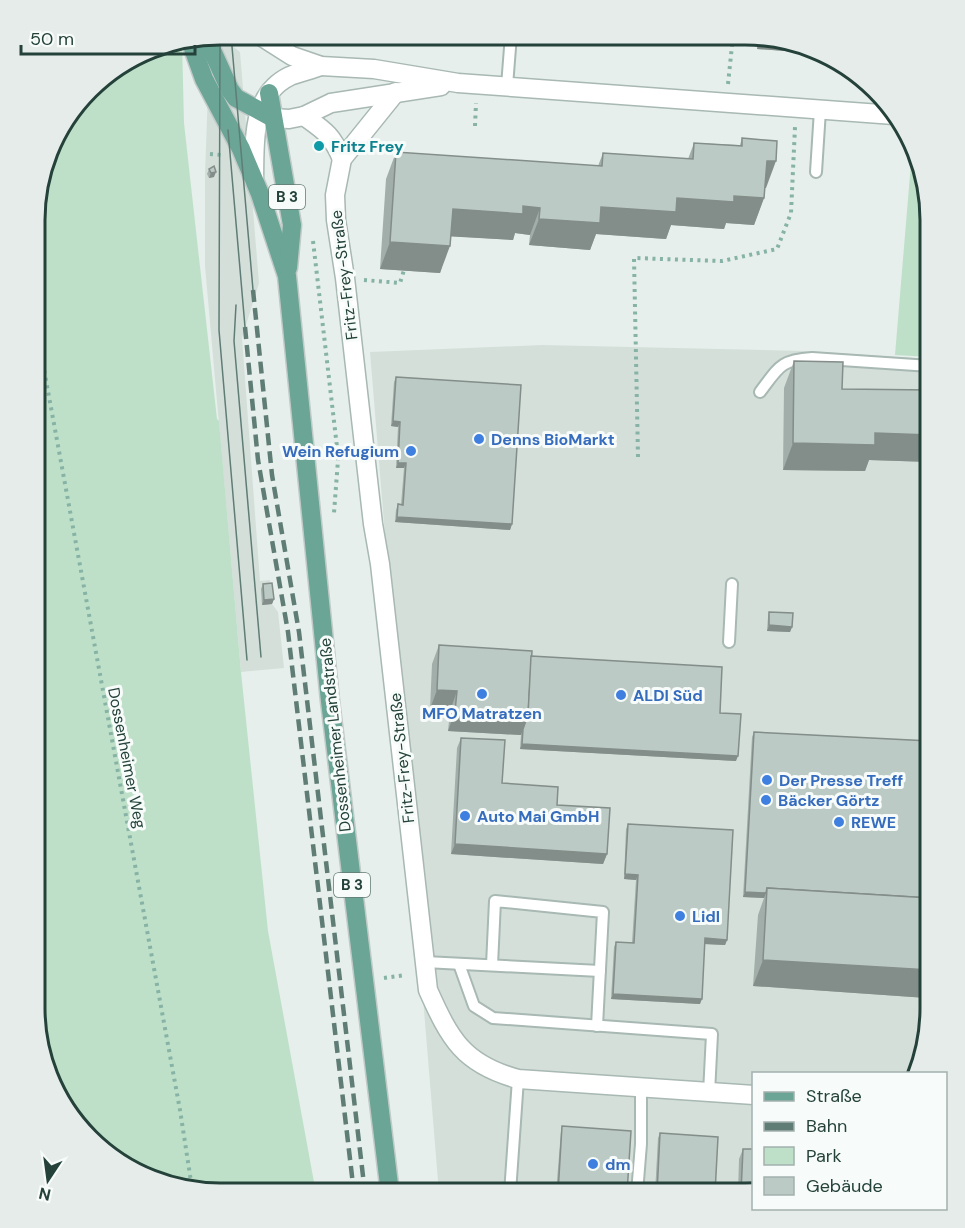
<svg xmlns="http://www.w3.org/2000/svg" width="965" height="1228" font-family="'DM Sans',sans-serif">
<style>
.built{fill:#d4dfda}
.green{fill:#bfe0c8}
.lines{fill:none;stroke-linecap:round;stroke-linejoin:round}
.lane-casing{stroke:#a8b8b2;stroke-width:14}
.street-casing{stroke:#a8b8b2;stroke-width:21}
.primary-casing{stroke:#c2cac8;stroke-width:21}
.path{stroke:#86b3a5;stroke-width:4;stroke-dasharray:3 4.5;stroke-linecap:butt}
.lane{stroke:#fff;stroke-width:10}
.street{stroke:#fff;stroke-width:18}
.primary{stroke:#6aa596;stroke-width:18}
.tram{stroke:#5f7d75;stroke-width:1.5}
.rail{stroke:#5f7d75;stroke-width:4.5;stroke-dasharray:12 6;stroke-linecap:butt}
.wall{fill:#a1aea9}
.shaded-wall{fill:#838d89}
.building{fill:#bbcac4;stroke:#838d89;stroke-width:1.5}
.culture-dot{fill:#0f9aa8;stroke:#f7fbf9;stroke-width:2}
.shop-dot{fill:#3f7fe0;stroke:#f7fbf9;stroke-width:2}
.labels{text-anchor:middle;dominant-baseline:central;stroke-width:6;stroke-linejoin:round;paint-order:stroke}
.shield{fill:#f7fbf9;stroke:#637a73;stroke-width:1.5}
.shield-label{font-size:15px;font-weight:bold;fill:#24423a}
.culture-label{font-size:16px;font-weight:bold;fill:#0d838f;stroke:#f7fbf9;text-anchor:start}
.street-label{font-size:16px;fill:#24423a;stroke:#f7fbf9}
.shop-label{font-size:16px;font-weight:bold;fill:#366cbe;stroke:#f7fbf9;text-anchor:start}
.rim{fill:none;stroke:#24423a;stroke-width:3}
</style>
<rect width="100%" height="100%" fill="#e6efeb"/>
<g class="built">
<path d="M219,35L240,52L259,283L242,338L260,581L270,580L272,604L278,612L284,668L241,672L205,266V174L210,36Z"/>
<path d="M542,345L805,351L930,359V1020L912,1073L754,1074L753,1193H439L370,352Z"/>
</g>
<g class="green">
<path d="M182,41L184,123L217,419L219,421L241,672L268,931L316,1193H208L117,1162L59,1100L35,1008L36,195L59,128L98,80L160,44Z"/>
<path d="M912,151L930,220V357L895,355Z"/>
</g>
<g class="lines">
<defs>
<g id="lane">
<path d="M507,86L511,35"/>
<path d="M816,172L820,110"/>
<path d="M760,392C779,367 780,360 812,358L930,366"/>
<path d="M729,642L732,584"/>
<path d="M425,962L600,971"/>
<path d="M459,964L474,1006L493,1018L712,1034L709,1093"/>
<path d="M492,965L495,901L603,912L597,1026"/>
<path d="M510,1193L518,1079"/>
<path d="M637,1193L641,1144V1088"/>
</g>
<g id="street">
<path d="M259,35L292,56L321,66L374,69L458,83L894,115"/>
<path d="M396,92L342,159L335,195L336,220L345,278L373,524L380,564L428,990C450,1039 463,1064 518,1079L754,1095"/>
<path d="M304,116C325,131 332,135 342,159"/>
<path d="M273,118L289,119L304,116L331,103L441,86"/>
<path d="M254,180C255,143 250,95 290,76C299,72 311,70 321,66"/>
</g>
<g id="primary">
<path d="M206,37L230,90L236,98L273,118"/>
<path d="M190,40L204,79L241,149L260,194L287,276L330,701L390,1193"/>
<path d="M269,93L292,225L288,268"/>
</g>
</defs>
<use href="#lane" class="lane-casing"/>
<use href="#street" class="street-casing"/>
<use href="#primary" class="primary-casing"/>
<g class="path">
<path d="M728,84L733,36"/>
<path d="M475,126L476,103"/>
<path d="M210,154L222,155"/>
<path d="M313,241L337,447L338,460L334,513"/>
<path d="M364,280L400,283L404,270"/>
<path d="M36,334L43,364L180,1110L192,1188"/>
<path d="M638,457L634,258L722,261L777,249L791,213L795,127"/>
<path d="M384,978L406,975"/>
</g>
<use href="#lane" class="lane"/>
<use href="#street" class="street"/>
<use href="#primary" class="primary"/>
<g class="tram">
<path d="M231,35L253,290"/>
<path d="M220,40L219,330L247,660"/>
<path d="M228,130L245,327"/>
<path d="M236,305L234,341L261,657"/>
</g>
<g class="rail">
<path d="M253,290L272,475L299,632L365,1193"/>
<path d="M245,327L258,460L288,632L354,1193"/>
</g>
</g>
<g class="wall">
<path d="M757,36H770L811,53L757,49Z"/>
<path d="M742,138L766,188H765L764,198L754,225L726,223L724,229L671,225L666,239L596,234L590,250L529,245L530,235L515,233L513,240L451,236L440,273L380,269L386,179L396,152L598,166L603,153L688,159L694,143L740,145Z"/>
<path d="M209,169L214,177L209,178L207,174Z"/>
<path d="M794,361L842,389L930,390V462L869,460L865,471L783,470L784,388Z"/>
<path d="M396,377L512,524L510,530L395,522L396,510L398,504L401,505L404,468H396L398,427L391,426L394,382Z"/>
<path d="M930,530V602L923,601L925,544Z"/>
<path d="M263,584L274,599L272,604L262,605L261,589Z"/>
<path d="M769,612L792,627L790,632L767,631L768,617Z"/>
<path d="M439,645L531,656L720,713L736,761L520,749L521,735L448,731L450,711L430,709L432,664Z"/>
<path d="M754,732L927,998L753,986L758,915L764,898L743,897L752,737Z"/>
<path d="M461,738L502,783L557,805L607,854L603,864L451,854L457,748Z"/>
<path d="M628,824L727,940L725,945L705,944L700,1004L611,999L614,947L616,942L632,943L636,880L624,879L626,829Z"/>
<path d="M562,1126L627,1193H556L561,1131Z"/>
<path d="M660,1133L715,1193H655L658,1138Z"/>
<path d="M743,1149L753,1193H738L739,1159Z"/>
</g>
<g class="shaded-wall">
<path d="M762,36H770L812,52L811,53L757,49Z"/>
<path d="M767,161H776L766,188H757Z"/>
<path d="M216,172L214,177L209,178L211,173Z"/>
<path d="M734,196L764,198L754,225L726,223L724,229L671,225L666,239L596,234L590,250L529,245L539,219L601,207L677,198Z"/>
<path d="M523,206L540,208L530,235L515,233L513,240L443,236L453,209Z"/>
<path d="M390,242L450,246L440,273L380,269Z"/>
<path d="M393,421L400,422L398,427L391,426Z"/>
<path d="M875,433L930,435V462L869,460L865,471L783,470L793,443Z"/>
<path d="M398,463H406L404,468H396Z"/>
<path d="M397,517L512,524L510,530L395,522Z"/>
<path d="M930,580V602L923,601Z"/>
<path d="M274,599L272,604L262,605L264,600Z"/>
<path d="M769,625L792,627L790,632L767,631Z"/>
<path d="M437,690L457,691L450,711L430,709Z"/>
<path d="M455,711L528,715L521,735L448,731Z"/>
<path d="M522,744L738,756L736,761L520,749Z"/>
<path d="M455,844L607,854L603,864L451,854Z"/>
<path d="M625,874L638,875L636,880L624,879Z"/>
<path d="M745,892L766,893L764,898L743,897Z"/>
<path d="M705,938L727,940L725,945L704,944Z"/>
<path d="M763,960L930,970V989L927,998L753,986Z"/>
<path d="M613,994L702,999L700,1004L611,999Z"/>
</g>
<g class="building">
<path d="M742,138L777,141L776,161H767L764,198L734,196V202L677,198L676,212L601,207L600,223L539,219L540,208L523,206V214L453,209L450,246L390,242L396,152L602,166L603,153L693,159L694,143L742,146Z"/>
<path d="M214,166L216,172L211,173L209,169Z"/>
<path d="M794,361L843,362L842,389L930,390V435L875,433V445L793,443Z"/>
<path d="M396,377L521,385L512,524L397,517L398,504L403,505L406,463H398L400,422L393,421Z"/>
<path d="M272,583L274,599L264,600L263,584Z"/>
<path d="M769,612L793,613L792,627L769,625Z"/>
<path d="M439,645L532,651L528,715L455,711L457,691L437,690Z"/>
<path d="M531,656L722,667L720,713L741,714L738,756L522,744L523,729L528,715Z"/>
<path d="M754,732L930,741V898L767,888L766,893L745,892Z"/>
<path d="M461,738L505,740L502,783L558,787L557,805L610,808L607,854L455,844Z"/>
<path d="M628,824L733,830L727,940L705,938L702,999L613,994L616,942L634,943L638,875L625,874Z"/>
<path d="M767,888L930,898V970L763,960Z"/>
<path d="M562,1126L631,1131L627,1193H558Z"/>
<path d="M660,1133L718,1137L715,1193H657Z"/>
<path d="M743,1149H753V1193H741Z"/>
</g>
<circle class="culture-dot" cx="319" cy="146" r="6"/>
<g class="shop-dot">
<circle cx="479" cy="439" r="6"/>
<circle cx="411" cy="451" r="6"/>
<circle cx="482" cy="694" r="6"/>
<circle cx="621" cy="695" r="6"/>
<circle cx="767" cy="780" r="6"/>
<circle cx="766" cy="800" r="6"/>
<circle cx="465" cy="816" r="6"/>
<circle cx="839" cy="822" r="6"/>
<circle cx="680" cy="916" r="6"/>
<circle cx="593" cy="1164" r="6"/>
</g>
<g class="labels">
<g class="shield">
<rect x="269" y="185" width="36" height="24" rx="4.5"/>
<rect x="334" y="873" width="36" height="24" rx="4.5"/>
</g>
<g class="shield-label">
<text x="287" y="197">B 3</text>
<text x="352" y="885">B 3</text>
</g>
<g class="culture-label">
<text x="331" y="146">Fritz Frey</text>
</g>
<g class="street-label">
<text transform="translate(344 275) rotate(-97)">Fritz-Frey-Straße</text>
<text transform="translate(335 735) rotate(-96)">Dossenheimer Landstraße</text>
<text transform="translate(127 758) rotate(79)">Dossenheimer Weg</text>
<text transform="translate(402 758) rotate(-96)">Fritz-Frey-Straße</text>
</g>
<g class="shop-label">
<text x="491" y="439">Denns BioMarkt</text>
<text x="399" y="451" text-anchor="end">Wein Refugium</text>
<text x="633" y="695">ALDI Süd</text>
<text x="482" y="713" text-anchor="middle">MFO Matratzen</text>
<text x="779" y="780">Der Presse Treff</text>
<text x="778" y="800">Bäcker Görtz</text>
<text x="477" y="816">Auto Mai GmbH</text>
<text x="851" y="822">REWE</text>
<text x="692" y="916">Lidl</text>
<text x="605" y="1164">dm</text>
</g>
</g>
<path d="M0 0H965V1228H0ZM220 45H745A175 175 0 0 1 920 220V1008A175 175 0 0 1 745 1183H220A175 175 0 0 1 45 1008V220A175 175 0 0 1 220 45Z" fill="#e6ecea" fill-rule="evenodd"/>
<path class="rim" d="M220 45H745A175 175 0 0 1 920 220V1008A175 175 0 0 1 745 1183H220A175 175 0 0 1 45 1008V220A175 175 0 0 1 220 45Z"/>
<rect x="752" y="1072" width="195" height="138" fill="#f7fbf9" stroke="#a3b1ad" stroke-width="1.5"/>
<rect x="764" y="1092" width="30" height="9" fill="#6aa596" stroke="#a3b1ad" stroke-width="1.5"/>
<text x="806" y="1102" font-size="18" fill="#24423a">Straße</text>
<rect x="764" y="1122" width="30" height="9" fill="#5f7d75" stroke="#a3b1ad" stroke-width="1.5"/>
<text x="806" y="1132" font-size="18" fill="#24423a">Bahn</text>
<rect x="764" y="1147" width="30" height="18" fill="#bfe0c8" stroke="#a3b1ad" stroke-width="1.5"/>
<text x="806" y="1162" font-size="18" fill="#24423a">Park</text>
<rect x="764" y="1177" width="30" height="18" fill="#bbcac4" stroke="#a3b1ad" stroke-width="1.5"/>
<text x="806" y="1192" font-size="18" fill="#24423a">Gebäude</text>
<g transform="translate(48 1180) rotate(193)" stroke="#f7fbf9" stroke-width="4.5" paint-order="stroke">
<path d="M0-4.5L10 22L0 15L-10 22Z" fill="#24423a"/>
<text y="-9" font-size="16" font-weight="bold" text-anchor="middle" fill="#24423a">N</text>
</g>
<path d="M21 45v9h174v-9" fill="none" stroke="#24423a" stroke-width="3"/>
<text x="30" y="45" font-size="18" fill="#24423a" stroke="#f7fbf9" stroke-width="4.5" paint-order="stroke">50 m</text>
</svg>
